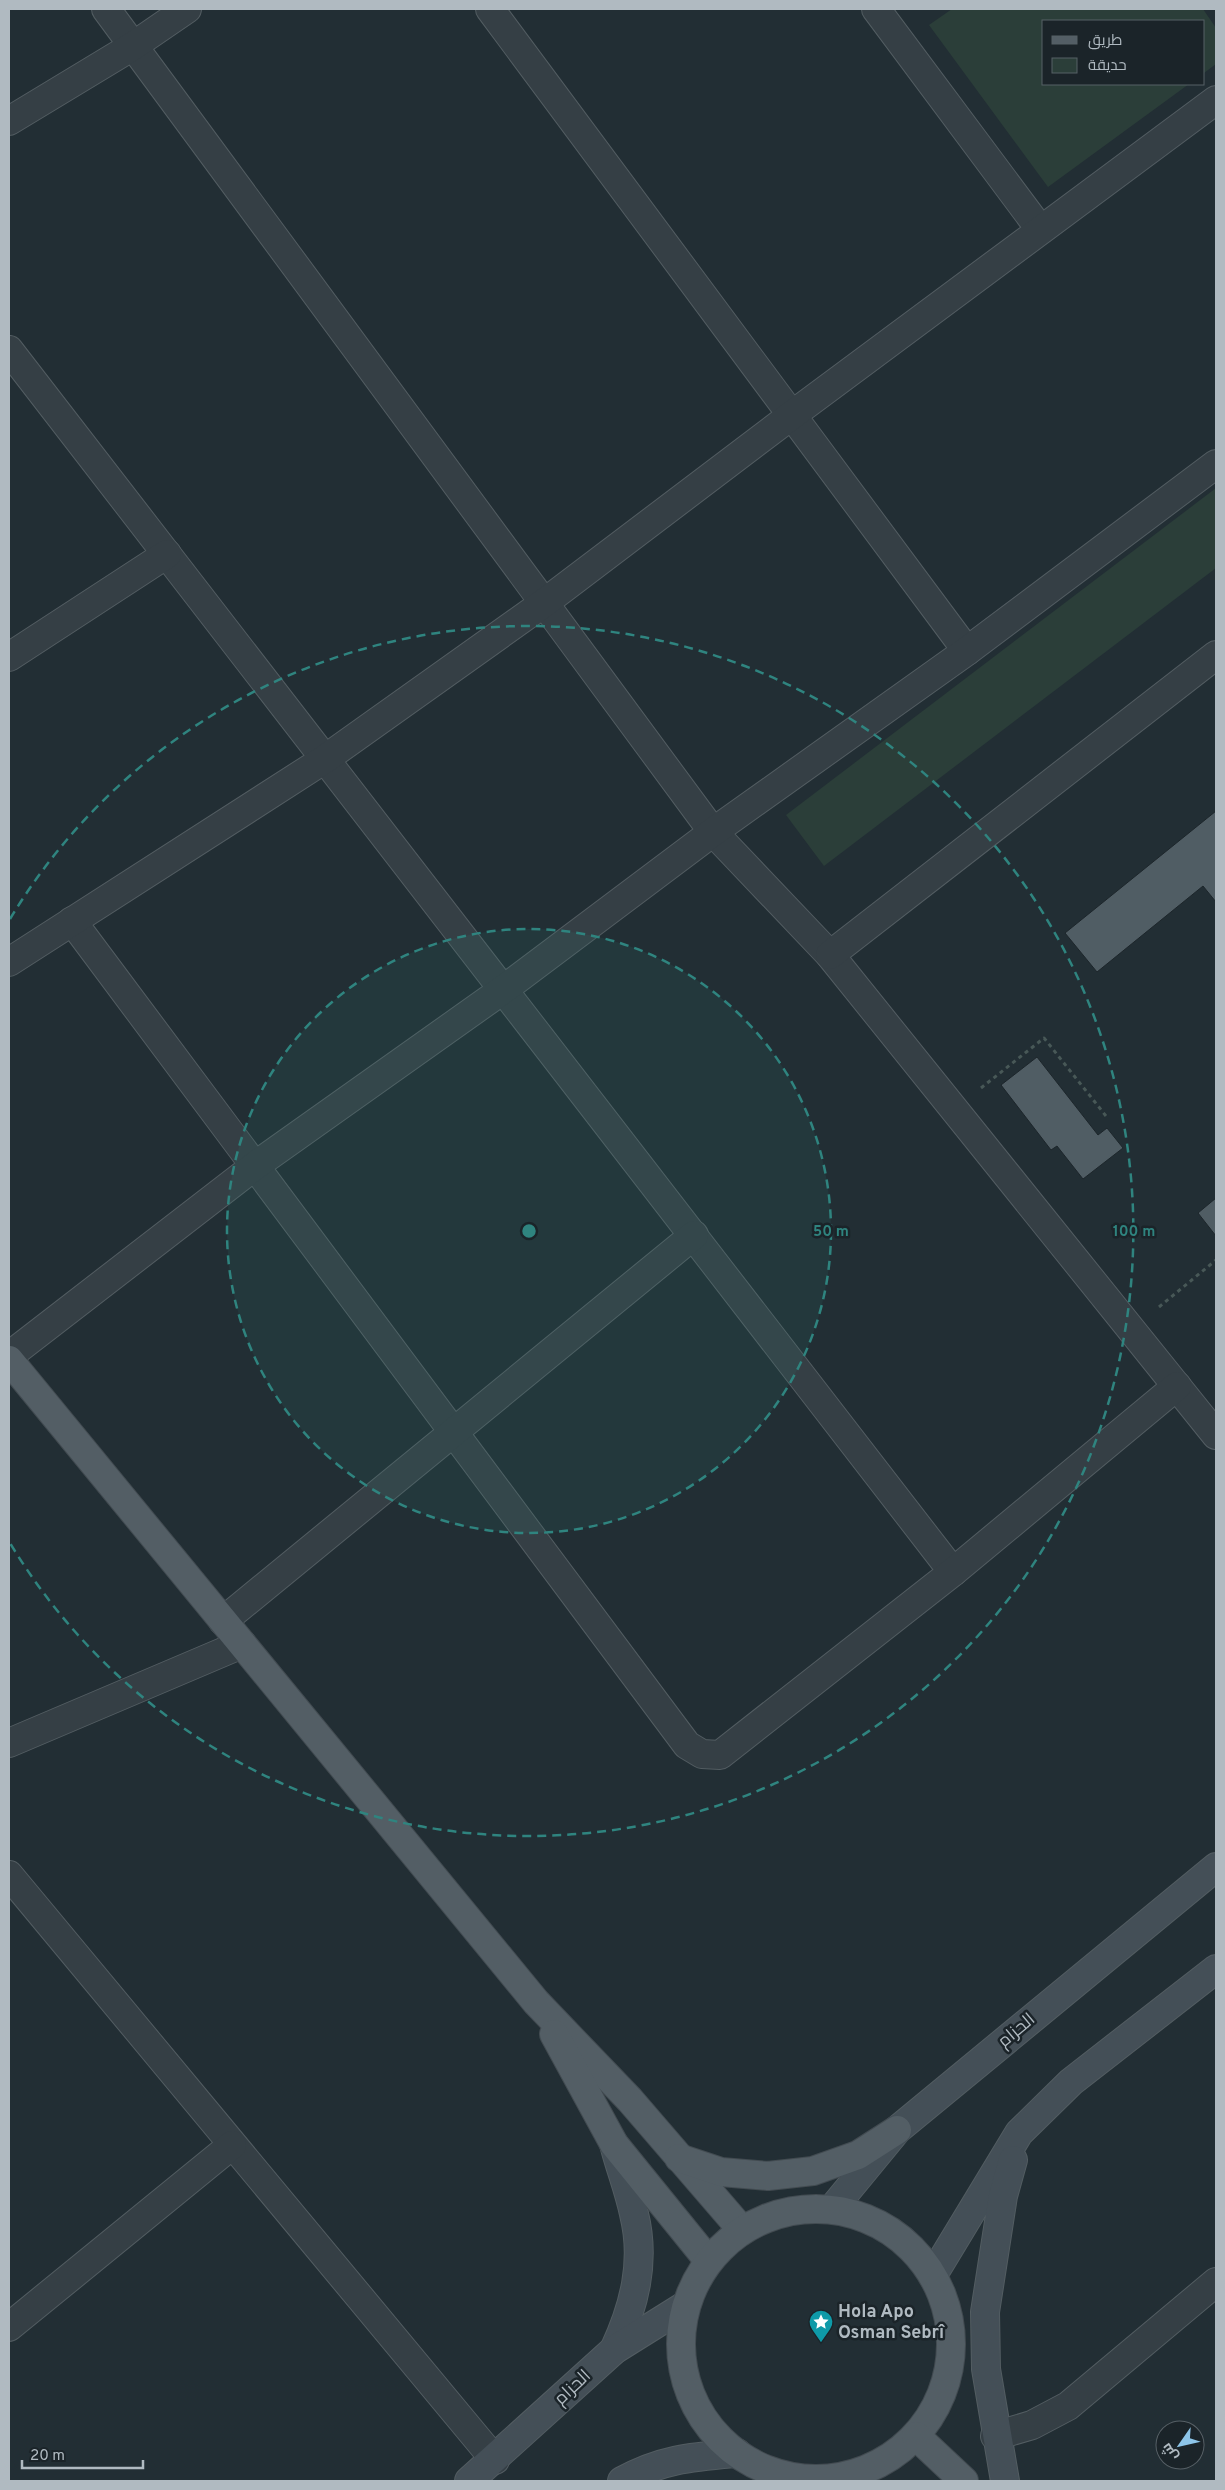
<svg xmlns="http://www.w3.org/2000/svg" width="1225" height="2490" font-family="Overpass,Cairo,sans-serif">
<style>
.green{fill:#2b3e39}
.building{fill:#505d64;stroke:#1d262b}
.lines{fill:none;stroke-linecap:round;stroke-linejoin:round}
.street-casing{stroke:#535d62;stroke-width:30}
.secondary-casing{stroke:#535d62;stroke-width:30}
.primary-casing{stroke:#424b51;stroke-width:30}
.path{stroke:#485857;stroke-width:3;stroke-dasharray:4 4;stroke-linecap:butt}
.street{stroke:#353f45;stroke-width:28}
.secondary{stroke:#444f57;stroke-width:28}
.primary{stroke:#535e65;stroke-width:28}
.ring{fill:none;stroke:#2f847f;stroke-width:2.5;stroke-dasharray:9 6}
.labels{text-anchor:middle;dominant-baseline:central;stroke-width:5;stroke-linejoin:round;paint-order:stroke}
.street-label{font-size:18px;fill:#b0bac1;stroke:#1b2429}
.poi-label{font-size:18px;font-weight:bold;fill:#b0bac1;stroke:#1b2429;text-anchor:start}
.centre{fill:#2f847f;stroke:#1b2429;stroke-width:2.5}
.ring-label{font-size:15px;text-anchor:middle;font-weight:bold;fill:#2f847f;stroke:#1b2429;stroke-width:5;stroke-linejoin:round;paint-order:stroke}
</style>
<rect width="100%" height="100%" fill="#222e34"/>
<g class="green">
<path d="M952,9H1203L1216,28V64L1204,73V21H1044V84H1189L1048,187L929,25Z"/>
<path d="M1216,488V568L824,866L786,815Z"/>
</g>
<g class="building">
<path d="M1216,811V902L1203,886L1097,972L1065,933Z"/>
<path d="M1037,1057L1098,1135L1107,1128L1123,1148L1083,1179L1057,1146L1051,1150L1001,1085Z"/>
<path d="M1216,1198V1236L1198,1213Z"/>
</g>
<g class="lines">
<defs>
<g id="street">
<path d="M106,9L713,832L830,955L1216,1435"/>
<path d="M490,9L967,651"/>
<path d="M876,9L1040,229"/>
<path d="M9,121L133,46L187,9"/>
<path d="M9,350L953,1572"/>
<path d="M9,657L167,554"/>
<path d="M72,921L687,1745L702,1754L720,1755L953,1572L1177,1386"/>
<path d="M830,955L1216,655"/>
<path d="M9,962L325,759L544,603L792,415L1216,100"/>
<path d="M9,1356L256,1165L504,989L713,832L967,651L1216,464"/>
<path d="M223,1621L694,1235"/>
<path d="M9,1743L242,1644"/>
<path d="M9,1875L495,2460"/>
<path d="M9,2327L232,2145"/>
<path d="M995,2436L1032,2425L1068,2406L1216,2282"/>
</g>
<g id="secondary">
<path d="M832,2209L897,2130L1216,1867"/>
<path d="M933,2275L1019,2133L1071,2082L1216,1969"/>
<path d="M614,2350C634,2307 646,2262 634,2214C629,2190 620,2168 614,2144"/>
<path d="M469,2481L614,2350L686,2305"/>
<path d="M622,2481C662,2459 692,2457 737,2453"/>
<path d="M1005,2481L986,2369L985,2312L1003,2196L1013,2160"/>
</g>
<g id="primary">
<path d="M9,1360L536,2002L630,2100L742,2230"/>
<path d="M554,2034L614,2144L708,2260"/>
<path d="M679,2158L721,2172L768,2176L813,2171L858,2155L897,2130"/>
<circle cx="816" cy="2344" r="135"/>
<path d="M916,2436L964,2481"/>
</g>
</defs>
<use href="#street" class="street-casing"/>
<use href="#secondary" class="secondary-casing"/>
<use href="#primary" class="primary-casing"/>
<g class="path">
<path d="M981,1088L1044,1038L1106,1116"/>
<path d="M1159,1307L1216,1260"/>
</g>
<use href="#street" class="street"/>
<use href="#secondary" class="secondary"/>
<use href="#primary" class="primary"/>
</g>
<circle cx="529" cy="1231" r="302" fill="#2f847f" fill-opacity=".12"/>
<g class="ring">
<circle cx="529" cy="1231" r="302"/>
<path d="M10 919A605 605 0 1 1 10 1543"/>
</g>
<defs>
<symbol id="sight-pin" viewBox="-11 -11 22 30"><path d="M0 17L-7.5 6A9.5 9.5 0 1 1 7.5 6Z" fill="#0f9aa8" stroke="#1b2429"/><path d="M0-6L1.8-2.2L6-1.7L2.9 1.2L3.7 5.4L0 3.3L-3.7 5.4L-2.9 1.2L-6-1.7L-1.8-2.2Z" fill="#fff"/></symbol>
</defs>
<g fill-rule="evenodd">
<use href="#sight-pin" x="807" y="2308" width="28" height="38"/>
</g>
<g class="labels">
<g class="street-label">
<text transform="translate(1017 2031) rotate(-40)">الحزام</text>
<text transform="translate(573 2388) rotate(-43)">الحزام</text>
</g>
<g class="poi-label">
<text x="838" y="2312">Hola Apo<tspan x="838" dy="21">Osman Sebrî</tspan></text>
</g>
</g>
<circle cx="529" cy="1231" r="8" class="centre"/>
<g class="ring-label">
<text x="831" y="1236">50 m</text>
<text x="1134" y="1236">100 m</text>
</g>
<rect width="1225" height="2490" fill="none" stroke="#b0bac1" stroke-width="20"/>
<rect x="1042" y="20" width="162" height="65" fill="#1b2429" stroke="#576066"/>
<rect x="1052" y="36" width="25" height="8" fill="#535e65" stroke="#576066"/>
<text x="1088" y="45" font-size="15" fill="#b0bac1">طريق</text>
<rect x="1052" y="58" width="25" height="15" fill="#2b3e39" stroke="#576066"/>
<text x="1088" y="70" font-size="15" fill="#b0bac1">حديقة</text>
<g transform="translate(1180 2445) rotate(236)"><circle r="24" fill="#1b2429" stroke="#576066"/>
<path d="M0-4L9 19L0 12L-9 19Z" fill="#8dc5e9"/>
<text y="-8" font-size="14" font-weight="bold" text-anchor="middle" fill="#b0bac1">ش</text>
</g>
<path d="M22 2460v8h121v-8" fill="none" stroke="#b0bac1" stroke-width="2.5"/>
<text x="30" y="2460" font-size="15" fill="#b0bac1" stroke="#1b2429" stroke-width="4" paint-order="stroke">20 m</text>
</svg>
